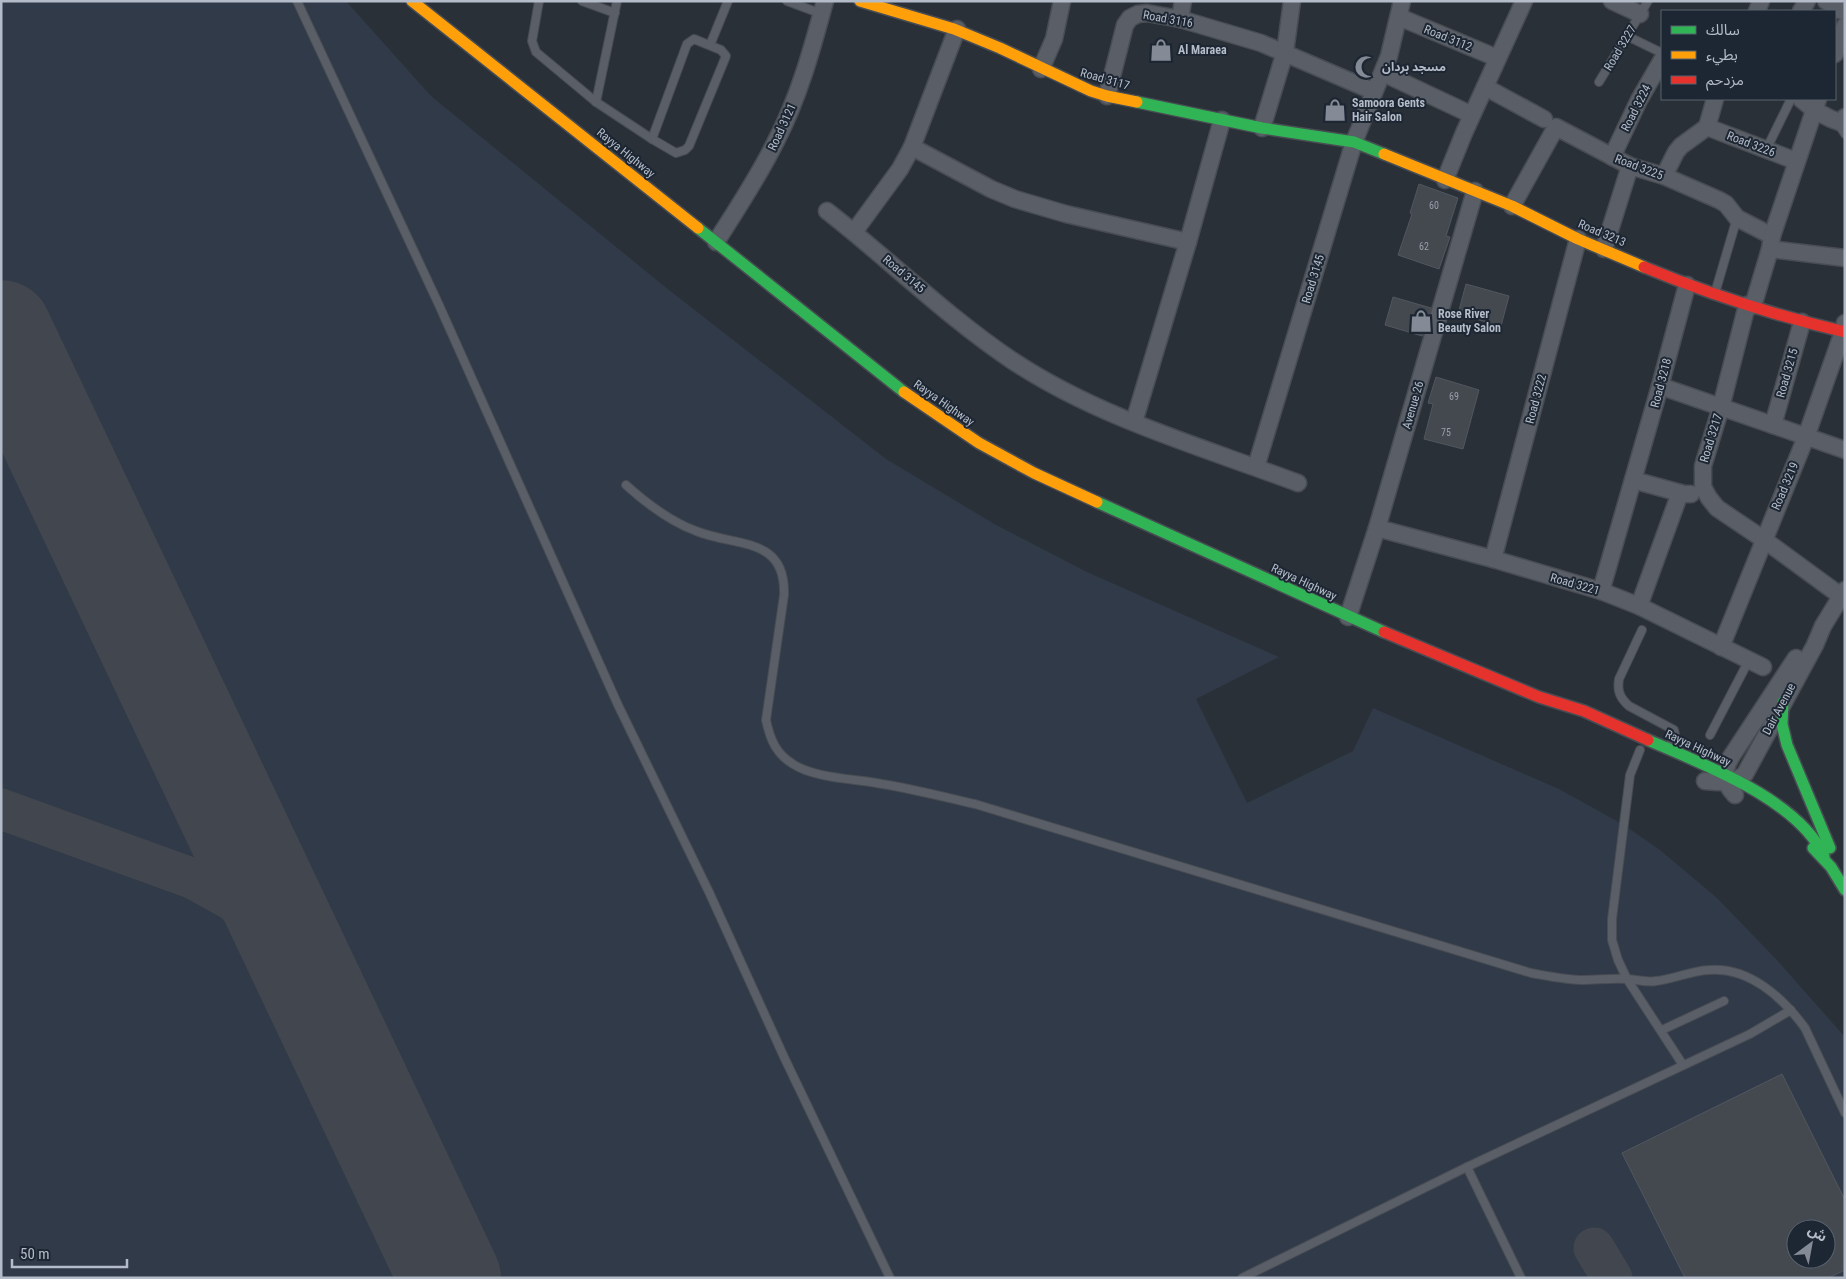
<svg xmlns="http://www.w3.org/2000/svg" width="1846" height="1279" font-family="'Roboto Condensed','Noto Sans Arabic',sans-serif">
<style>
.airport{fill:#313a48;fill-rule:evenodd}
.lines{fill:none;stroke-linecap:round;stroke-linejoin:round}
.taxiway{stroke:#42464e;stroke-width:41}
.runway{stroke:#42464e;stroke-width:102}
.building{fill:#444950;stroke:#52575f;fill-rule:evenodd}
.lane-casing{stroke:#484c53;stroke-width:10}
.street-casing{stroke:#484c53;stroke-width:19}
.fast-casing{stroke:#484c53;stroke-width:14}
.slow-casing{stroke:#484c53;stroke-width:14}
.jam-casing{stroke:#484c53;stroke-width:14}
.lane{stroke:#5a5e66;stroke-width:8}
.street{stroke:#5a5e66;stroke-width:16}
.fast{stroke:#30b455;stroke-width:11}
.slow{stroke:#ff9f0a;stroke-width:11}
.jam{stroke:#e5322d;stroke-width:11}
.labels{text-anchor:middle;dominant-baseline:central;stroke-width:4;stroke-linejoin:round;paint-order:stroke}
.number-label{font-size:10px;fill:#989fab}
.street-label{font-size:12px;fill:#b4bcc9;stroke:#1d2633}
.poi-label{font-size:12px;font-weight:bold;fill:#b4bcc9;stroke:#1d2633;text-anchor:start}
</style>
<rect width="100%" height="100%" fill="#2a3038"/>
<path class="airport" d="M1,1H346L431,96L664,286L886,459L996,525L1087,572L1279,657L1196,699L1247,803L1353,751L1373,708L1559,789L1624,825L1660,850L1716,897L1777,960L1845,1037V1278H1ZM1796,1229H1826V1259H1796Z"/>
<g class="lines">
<g class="taxiway">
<path d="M1,809L194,879L230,899L255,918L279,942L308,977"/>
<path d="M1594,1248L1612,1278"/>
</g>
<path class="runway" d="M1,331L450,1278"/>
</g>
<g class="building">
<path d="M1419,184L1458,198L1446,236L1450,237L1439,269L1398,255L1412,214L1410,213Z"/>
<path d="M1466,284L1509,296L1501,326L1458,314Z"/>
<path d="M1393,297L1431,308L1422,336L1385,325Z"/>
<path d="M1436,377L1479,390L1463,449L1424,439L1433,404L1428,403Z"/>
<path d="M1782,1074L1845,1200V1270L1828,1278H1685L1622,1153ZM1796,1229H1826V1259H1796Z"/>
</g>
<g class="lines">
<defs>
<g id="lane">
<path d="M297,1L439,305L618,705L709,892L784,1057L890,1278"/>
<path d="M539,1L532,41L536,52L596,102L652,139"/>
<path d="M582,1L615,13"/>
<path d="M787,1L822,14"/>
<path d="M1627,36L1662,53"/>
<path d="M694,39L721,50L726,56L689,146L685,150L676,153L652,139L687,44Z"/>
<path d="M710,45L728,1"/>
<path d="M1599,82L1648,1"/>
<path d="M596,102L617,1"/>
<path d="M1837,122L1845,134"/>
<path d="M1766,150L1791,99"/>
<path d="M1715,293L1737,218"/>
<path d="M626,485C647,504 669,521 696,531C735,547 786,536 784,595L766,720C770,739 776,754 793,764C813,778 857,779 882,784C913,789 944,797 975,804L1531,973C1548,976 1566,980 1584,980C1598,980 1612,978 1626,979C1636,979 1646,983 1656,981C1674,979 1691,971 1708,970C1749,966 1783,998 1805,1028L1845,1113"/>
<path d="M1642,630L1619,679C1617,691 1620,698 1629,706L1674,730L1675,735L1669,747"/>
<path d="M1710,735L1749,660"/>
<path d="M1640,750L1630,775L1612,919V940L1618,960L1627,979L1683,1065"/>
<path d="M1662,1030L1724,1001"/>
<path d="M1467,1167L1521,1278"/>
<path d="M1242,1278L1467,1167L1750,1034L1791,1010"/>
</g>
<g id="street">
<path d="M1612,1L1640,14"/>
<path d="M1826,1L1831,3L1834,8L1845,12"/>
<path d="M1757,11L1761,1"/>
<path d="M1801,11L1807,1"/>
<path d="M1399,17L1497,58"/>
<path d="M1180,19L1183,1"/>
<path d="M1835,54L1845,26"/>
<path d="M1041,69L1054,39L1062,1"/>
<path d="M1383,73L1472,115"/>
<path d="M1485,87L1544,119"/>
<path d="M1107,96L1125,25L1130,18L1138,14L1147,13L1180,19L1261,43L1373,91"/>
<path d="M1801,99C1813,110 1826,118 1842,123L1845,117"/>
<path d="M1707,127L1796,161"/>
<path d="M1262,128L1285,52L1292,1"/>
<path d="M912,147L991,189L1015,199L1066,214L1188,242"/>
<path d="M1612,157L1639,100L1662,60"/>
<path d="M1664,176L1676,152L1681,146L1707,127L1715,99"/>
<path d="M1445,180L1464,133L1524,1"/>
<path d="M1512,206L1556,127L1630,166L1664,176L1719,200L1726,204L1737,218L1772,236"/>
<path d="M827,211C890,260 947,317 1013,361C1099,418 1202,447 1298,483"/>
<path d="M854,232L900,169L912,147L957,29"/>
<path d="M716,242C737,209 759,176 776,141C799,97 812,49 825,1"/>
<path d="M1604,249L1630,166"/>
<path d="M1770,249L1845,258"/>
<path d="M1747,305L1721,407L1703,466V487L1709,498L1717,508L1763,539L1841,596"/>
<path d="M1753,306L1770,249L1772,236L1818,99"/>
<path d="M1660,386L1845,450"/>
<path d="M1134,422L1188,242L1222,120"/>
<path d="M1773,425L1802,322"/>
<path d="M1256,467L1354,142L1389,56L1402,1"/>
<path d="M1633,480L1684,494H1691"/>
<path d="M1377,528L1493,559L1601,591L1639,606L1763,667"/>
<path d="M1493,559L1578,239"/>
<path d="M1601,591L1660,386L1687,285"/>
<path d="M1639,606L1680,493"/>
<path d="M1348,617L1377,528L1475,191"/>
<path d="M1721,647L1806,437L1843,332L1845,323"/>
<path d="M1705,781C1720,782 1733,785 1745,774L1815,645L1823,626L1845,590"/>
<path d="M1735,795C1723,782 1722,773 1731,757L1796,658"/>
</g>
<g id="fast">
<path d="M1137,102L1262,128L1354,142L1384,154"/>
<path d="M698,228L904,392"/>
<path d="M1097,502L1384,632"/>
<path d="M1783,702L1782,724L1787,745L1830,848"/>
<path d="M1648,740C1702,764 1798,799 1824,856"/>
<path d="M1813,848L1831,867L1845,890"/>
</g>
<g id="slow">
<path d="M412,1L698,228"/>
<path d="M860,1L954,29L1000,48L1091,91L1107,96L1137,102"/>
<path d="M1384,154L1512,206L1578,239L1644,267"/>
<path d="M904,392L979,443L1034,473L1097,502"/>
</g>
<g id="jam">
<path d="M1644,267C1709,294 1777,316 1845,332"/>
<path d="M1384,632L1539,697L1584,711L1648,740"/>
</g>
</defs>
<use href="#lane" class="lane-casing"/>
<use href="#street" class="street-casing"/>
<use href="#fast" class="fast-casing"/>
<use href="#slow" class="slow-casing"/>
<use href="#jam" class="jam-casing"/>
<use href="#lane" class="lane"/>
<use href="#street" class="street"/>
<use href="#fast" class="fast"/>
<use href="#slow" class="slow"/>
<use href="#jam" class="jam"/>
</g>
<defs>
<symbol id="shop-bare" viewBox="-9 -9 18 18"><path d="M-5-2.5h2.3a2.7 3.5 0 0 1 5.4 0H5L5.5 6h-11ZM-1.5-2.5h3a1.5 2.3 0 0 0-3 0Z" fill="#848b96" stroke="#1d2633" stroke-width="2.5" paint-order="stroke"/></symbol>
<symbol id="mosque-bare" viewBox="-9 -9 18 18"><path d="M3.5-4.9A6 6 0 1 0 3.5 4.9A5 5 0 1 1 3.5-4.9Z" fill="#848b96" stroke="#1d2633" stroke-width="2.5" paint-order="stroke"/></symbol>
</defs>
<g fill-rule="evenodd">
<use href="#shop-bare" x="1145" y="34" width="32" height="32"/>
<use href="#mosque-bare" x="1350" y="51" width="32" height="32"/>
<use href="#shop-bare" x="1319" y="94" width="32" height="32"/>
<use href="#shop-bare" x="1405" y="305" width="32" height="32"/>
</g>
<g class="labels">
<g class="number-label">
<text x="1434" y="205">60</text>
<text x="1424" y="246">62</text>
<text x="1454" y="396">69</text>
<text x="1446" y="432">75</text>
</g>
<g class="street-label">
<text transform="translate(1168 19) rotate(10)">Road 3116</text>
<text transform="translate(1448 38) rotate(22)">Road 3112</text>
<text transform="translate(1620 48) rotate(-59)">Road 3227</text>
<text transform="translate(1105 79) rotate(16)">Road 3117</text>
<text transform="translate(1636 108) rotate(-63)">Road 3224</text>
<text transform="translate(782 127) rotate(-65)">Road 3121</text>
<text transform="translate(1751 144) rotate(21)">Road 3226</text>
<text transform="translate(626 153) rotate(39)">Rayya Highway</text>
<text transform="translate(1639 167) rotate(21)">Road 3225</text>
<text transform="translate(1602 233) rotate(23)">Road 3213</text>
<text transform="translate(904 274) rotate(40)">Road 3145</text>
<text transform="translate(1313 279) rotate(-73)">Road 3145</text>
<text transform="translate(1787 373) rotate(-74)">Road 3215</text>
<text transform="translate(1661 383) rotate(-75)">Road 3218</text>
<text transform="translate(1536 399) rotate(-75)">Road 3222</text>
<text transform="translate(944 403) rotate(35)">Rayya Highway</text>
<text transform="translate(1413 405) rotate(-74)">Avenue 26</text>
<text transform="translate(1711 438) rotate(-73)">Road 3217</text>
<text transform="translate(1785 486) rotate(-67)">Road 3219</text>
<text transform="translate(1304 582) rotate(25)">Rayya Highway</text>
<text transform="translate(1575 584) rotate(16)">Road 3221</text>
<text transform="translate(1779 709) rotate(-62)">Dair Avenue</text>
<text transform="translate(1698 748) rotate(25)">Rayya Highway</text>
</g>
<g class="poi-label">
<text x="1178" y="50">Al Maraea</text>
<text x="1382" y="67">مسجد بردان</text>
<text x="1352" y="103">Samoora Gents<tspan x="1352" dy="14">Hair Salon</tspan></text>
<text x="1438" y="314">Rose River<tspan x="1438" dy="14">Beauty Salon</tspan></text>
</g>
</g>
<rect width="1846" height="1279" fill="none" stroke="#b4bcc9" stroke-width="5"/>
<rect x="1661" y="10" width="175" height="90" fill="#1d2633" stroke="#59626f"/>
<rect x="1671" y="26" width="25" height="8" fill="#30b455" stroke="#59626f"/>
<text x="1706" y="35" font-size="15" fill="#b4bcc9">سالك</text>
<rect x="1671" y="51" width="25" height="8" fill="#ff9f0a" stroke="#59626f"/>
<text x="1706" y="60" font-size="15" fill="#b4bcc9">بطيء</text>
<rect x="1671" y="76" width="25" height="8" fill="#e5322d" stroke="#59626f"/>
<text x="1706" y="85" font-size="15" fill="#b4bcc9">مزدحم</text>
<g transform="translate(1811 1244) rotate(32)"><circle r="24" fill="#1d2633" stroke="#59626f"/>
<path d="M0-4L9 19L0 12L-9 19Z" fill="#848b96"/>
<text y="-8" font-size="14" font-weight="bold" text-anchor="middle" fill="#b4bcc9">ش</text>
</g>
<path d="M12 1259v8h115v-8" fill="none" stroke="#b4bcc9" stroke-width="2.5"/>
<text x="20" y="1259" font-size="15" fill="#b4bcc9" stroke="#1d2633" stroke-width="4" paint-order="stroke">50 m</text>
</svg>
